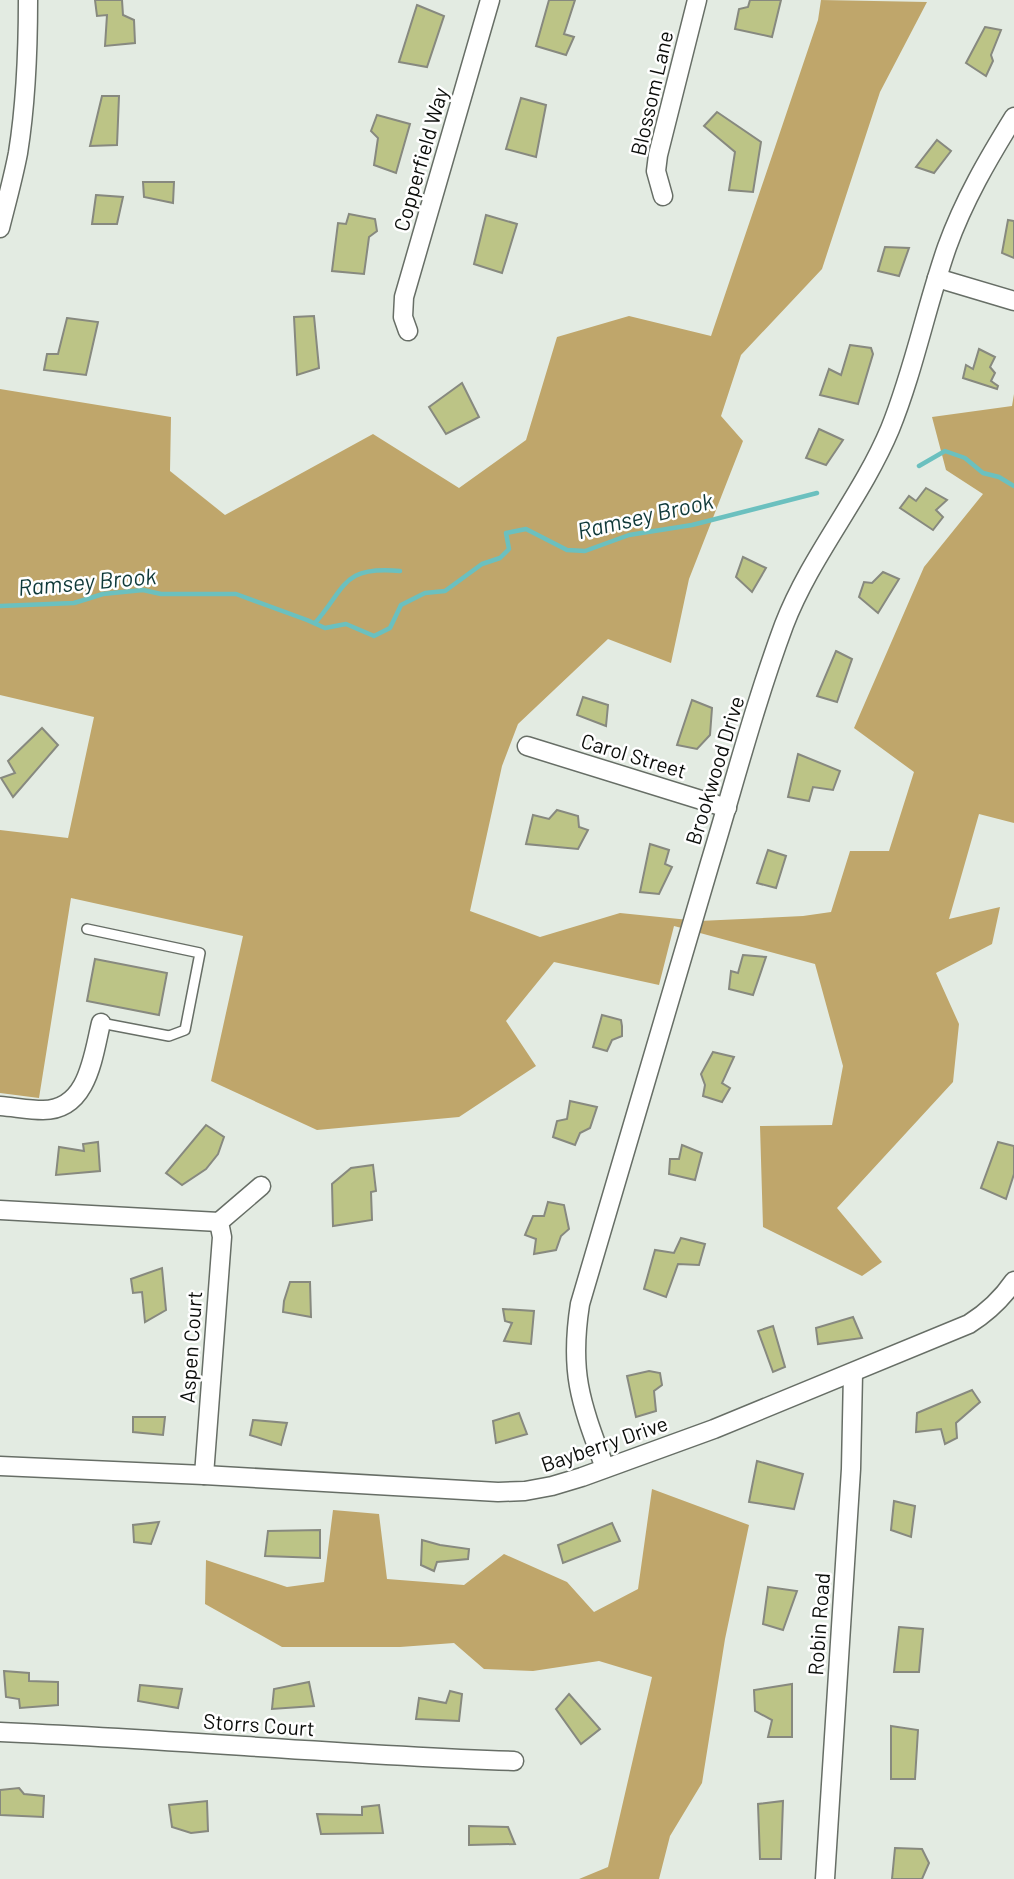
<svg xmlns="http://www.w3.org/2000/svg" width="1014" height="1879" font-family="Barlow,sans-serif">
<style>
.forest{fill:#bfa66b}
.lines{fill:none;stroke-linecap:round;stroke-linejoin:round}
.stream{stroke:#6bc0bf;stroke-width:4.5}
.building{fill:#bcc486;stroke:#87897f;stroke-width:2}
.service-casing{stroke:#676e66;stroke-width:12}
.minor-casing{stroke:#676e66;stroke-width:21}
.service{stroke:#fff;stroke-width:9}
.minor{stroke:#fff;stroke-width:18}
.labels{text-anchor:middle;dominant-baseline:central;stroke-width:5;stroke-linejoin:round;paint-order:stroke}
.street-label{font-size:21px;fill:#0b0d0a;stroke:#fff}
.water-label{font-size:23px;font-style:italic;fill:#0f3939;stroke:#fff}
</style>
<rect width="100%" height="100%" fill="#e3ebe2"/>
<g class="forest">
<path d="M821,0L927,2L880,92L822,269L741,355L721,416L743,441L689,579L671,663L608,639L518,724L502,766L470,911L540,937L620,913L699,921L803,916L831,912L850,851H889L914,772L854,728L924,567L983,494L946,470L932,417L1012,406L1014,394V823L979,814L949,919L1000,907L992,944L936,973L959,1024L953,1082L837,1208L882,1262L862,1276L763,1227L760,1126L832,1125L843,1066L815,964L674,926L659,985L554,962L506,1021L536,1066L459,1117L317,1130L211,1081L243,936L71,898L39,1098L0,1093V830L68,838L94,717L0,695V389L171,417L170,471L225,515L373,434L459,488L526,440L557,337L629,316L711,336L818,20Z"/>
<path d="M652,1489L749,1525L725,1639L702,1783L670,1836L659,1879H579L608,1867L652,1677L599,1661L533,1671L484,1669L454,1643L400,1647H282L205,1604L206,1560L287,1587L324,1582L333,1510L379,1514L387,1579L464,1585L504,1554L567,1582L594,1612L638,1589Z"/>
</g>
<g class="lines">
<g class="stream">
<path d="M919,466L945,451L965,458L983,473L999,477L1014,486"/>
<path d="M0,606L74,603L103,594L143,590L161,594H236L307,620L325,628L346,624L374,636L390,628L401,605L425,593L445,591L482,564L500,558L509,549L506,533L526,529L567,550L585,551L629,535L692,525L817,493"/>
<path d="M315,623C347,586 342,566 400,571"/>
</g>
</g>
<g class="building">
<path d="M95,0H122L123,15L134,20L135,43L105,46L107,15L97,16Z"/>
<path d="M549,0H575L564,34L574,37L566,55L536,46Z"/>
<path d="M750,0H781L772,37L735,29L739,9L748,7Z"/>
<path d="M417,5L444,16L427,67L399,62Z"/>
<path d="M985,27L1001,30L991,55L993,61L986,76L966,63Z"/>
<path d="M102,96H119L117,145L90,146Z"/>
<path d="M521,98L546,105L536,157L506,149Z"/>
<path d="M717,112L761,142L753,192L729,190L735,152L704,126Z"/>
<path d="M377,115L410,124L396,173L374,165L378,138L371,131Z"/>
<path d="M937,140L951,151L934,173L916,167Z"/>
<path d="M143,182H174L173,203L144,197Z"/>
<path d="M96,195L123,197L117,224H92Z"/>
<path d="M349,214L375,219L377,231L369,237L364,274L332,271L338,223L346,224Z"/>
<path d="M486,215L517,224L502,273L474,264Z"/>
<path d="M1008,220L1014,221V258L1002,253Z"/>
<path d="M885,247L909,248L899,276L878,271Z"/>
<path d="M314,316L319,368L297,375L294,317Z"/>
<path d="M67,318L98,322L86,375L44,370L47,354H58Z"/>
<path d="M850,345L871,348L873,354L858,404L820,395L829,369L841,375Z"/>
<path d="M979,349L995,357L990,367L995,373L991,381L998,386L997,389L963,378L966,365L973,369Z"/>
<path d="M462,383L479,417L446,434L429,407Z"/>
<path d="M819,429L843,440L826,465L806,458Z"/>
<path d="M926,488L947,500L936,510L943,517L933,530L900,508L909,496L916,501Z"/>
<path d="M743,557L766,568L752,592L736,577Z"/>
<path d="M883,572L899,579L878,613L859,597L864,582L872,583Z"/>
<path d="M836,651L852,659L837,702L817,696Z"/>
<path d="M583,697L608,705L606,726L577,715Z"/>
<path d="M692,700L712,708L710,735L697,749L677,745Z"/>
<path d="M42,728L58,745L13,797L1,778L15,773L8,761Z"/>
<path d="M798,754L840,771L833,790L813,787L809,801L788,797Z"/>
<path d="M557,810L578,816L579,827L588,830L578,849L526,844L533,815L549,819Z"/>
<path d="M650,844L669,850L665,864L672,867L659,894L640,892Z"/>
<path d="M768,850L786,856L776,888L757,883Z"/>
<path d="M743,955L766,957L753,995L729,989L731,971L738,973Z"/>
<path d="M95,959L167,973L159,1015L87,1001Z"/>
<path d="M602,1015L621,1020L622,1026V1036L612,1040L607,1051L593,1047Z"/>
<path d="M713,1052L734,1057L722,1083L730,1088L722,1102L703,1096L705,1085L701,1074Z"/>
<path d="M570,1101L597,1107L590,1128L580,1133L575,1145L553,1137L557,1121L567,1119Z"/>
<path d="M206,1125L224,1137L218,1154L206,1169L182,1185L166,1173Z"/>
<path d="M98,1142L100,1171L56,1175L59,1147L84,1151L83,1144Z"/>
<path d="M998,1142L1014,1146V1174L1006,1199L981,1188Z"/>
<path d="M682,1145L702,1153L695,1180L669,1174L670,1159H679Z"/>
<path d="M373,1165L376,1191L371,1192L372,1220L333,1226L332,1184L351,1168Z"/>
<path d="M548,1202L564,1205L569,1229L561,1236L556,1250L534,1254L536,1239L525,1235L533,1216H544Z"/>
<path d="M681,1238L705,1244L699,1265L678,1264L666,1297L644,1289L655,1250L674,1253Z"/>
<path d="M162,1268L166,1310L145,1322L142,1292L133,1293L131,1279Z"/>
<path d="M290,1282H310L311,1317L283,1312L284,1301Z"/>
<path d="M503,1309L534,1311L531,1344L504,1341L512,1323L505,1321Z"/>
<path d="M853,1317L862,1338L818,1344L816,1328Z"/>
<path d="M773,1326L785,1367L773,1372L758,1331Z"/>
<path d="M649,1371L660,1373L662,1385L654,1391L656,1411L636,1417L627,1376Z"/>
<path d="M972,1390L980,1402L956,1423L957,1438L945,1444L941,1429L916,1432L917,1413Z"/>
<path d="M519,1413L527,1434L496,1443L493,1421Z"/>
<path d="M133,1417H165L163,1435L133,1432Z"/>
<path d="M253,1420L287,1423L281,1445L250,1435Z"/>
<path d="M757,1461L803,1474L794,1509L749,1502Z"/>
<path d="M894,1501L915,1506L911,1537L891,1530Z"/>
<path d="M159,1522L151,1544L134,1542L133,1525Z"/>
<path d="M612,1523L620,1541L563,1563L558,1545Z"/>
<path d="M320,1530V1558L265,1556L268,1531Z"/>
<path d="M422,1540L440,1545L469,1549L468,1559L437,1562L434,1571L421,1565Z"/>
<path d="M768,1587L797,1591L783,1630L763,1624Z"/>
<path d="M899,1627L923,1629L919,1672H894Z"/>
<path d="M4,1671L29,1673V1681L58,1682V1705L20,1708L19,1699L6,1697Z"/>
<path d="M309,1682L314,1706L272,1709L274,1689Z"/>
<path d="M792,1684V1737H768L772,1720L755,1711L754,1690Z"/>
<path d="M140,1685L182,1689L178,1708L138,1701Z"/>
<path d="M450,1691L462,1694L459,1721L416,1719L419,1698L446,1703Z"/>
<path d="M569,1694L600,1729L581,1744L556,1709Z"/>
<path d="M891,1726L918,1730L915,1779H891Z"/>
<path d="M19,1788L24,1794L44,1796L43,1817L0,1815V1790Z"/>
<path d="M207,1801L208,1831L191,1833L172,1827L169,1805Z"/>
<path d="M783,1801L781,1859H760L758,1804Z"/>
<path d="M379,1805L383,1833L321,1834L317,1814L362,1815V1807Z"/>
<path d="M469,1826L508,1827L515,1844L469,1845Z"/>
<path d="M895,1848L922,1849L929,1863L922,1879H892Z"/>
</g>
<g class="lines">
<defs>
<path id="service" d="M87,929L200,953L185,1030L169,1036L101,1023"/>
<g id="minor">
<path d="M663,196L656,171L658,155L697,0"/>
<path d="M0,228C6,204 13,179 18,153C26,103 28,51 28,0"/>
<path d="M937,278L1014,301"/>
<path d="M408,331L403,317L404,297L490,0"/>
<path d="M527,746L727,808"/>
<path d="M0,1106C14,1107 29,1110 43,1110C88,1110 93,1056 101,1023"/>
<path d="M0,1210L219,1222"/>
<path d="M0,1466L204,1475L498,1492L525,1491L552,1486L582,1477L714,1429L969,1324C988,1312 1001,1300 1014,1281"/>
<path d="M605,1468C581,1403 569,1374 580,1304C624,1157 666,1010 710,863C734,784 755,703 784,625C811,555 861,498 890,429C914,370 926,307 947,247C964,200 988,159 1014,117"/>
<path d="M204,1475L222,1237L219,1222L261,1186"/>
<path d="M0,1732C172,1739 343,1755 514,1761"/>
<path d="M825,1879L851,1469L853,1373"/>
</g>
</defs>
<use href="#service" class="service-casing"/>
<use href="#minor" class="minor-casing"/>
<use href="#service" class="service"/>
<use href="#minor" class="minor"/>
</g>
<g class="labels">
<g class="street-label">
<text transform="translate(651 93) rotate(-77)">Blossom Lane</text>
<text transform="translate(420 159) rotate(-74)">Copperfield Way</text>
<text transform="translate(634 755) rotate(17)">Carol Street</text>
<text transform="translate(714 770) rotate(-73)">Brookwood Drive</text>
<text transform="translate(190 1347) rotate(-86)">Aspen Court</text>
<text transform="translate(604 1443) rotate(-19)">Bayberry Drive</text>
<text transform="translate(818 1624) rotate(-86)">Robin Road</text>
<text transform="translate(259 1724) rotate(4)">Storrs Court</text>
</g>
<g class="water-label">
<text transform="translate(645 515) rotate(-13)">Ramsey Brook</text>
<text transform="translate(87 581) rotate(-5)">Ramsey Brook</text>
</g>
</g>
</svg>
